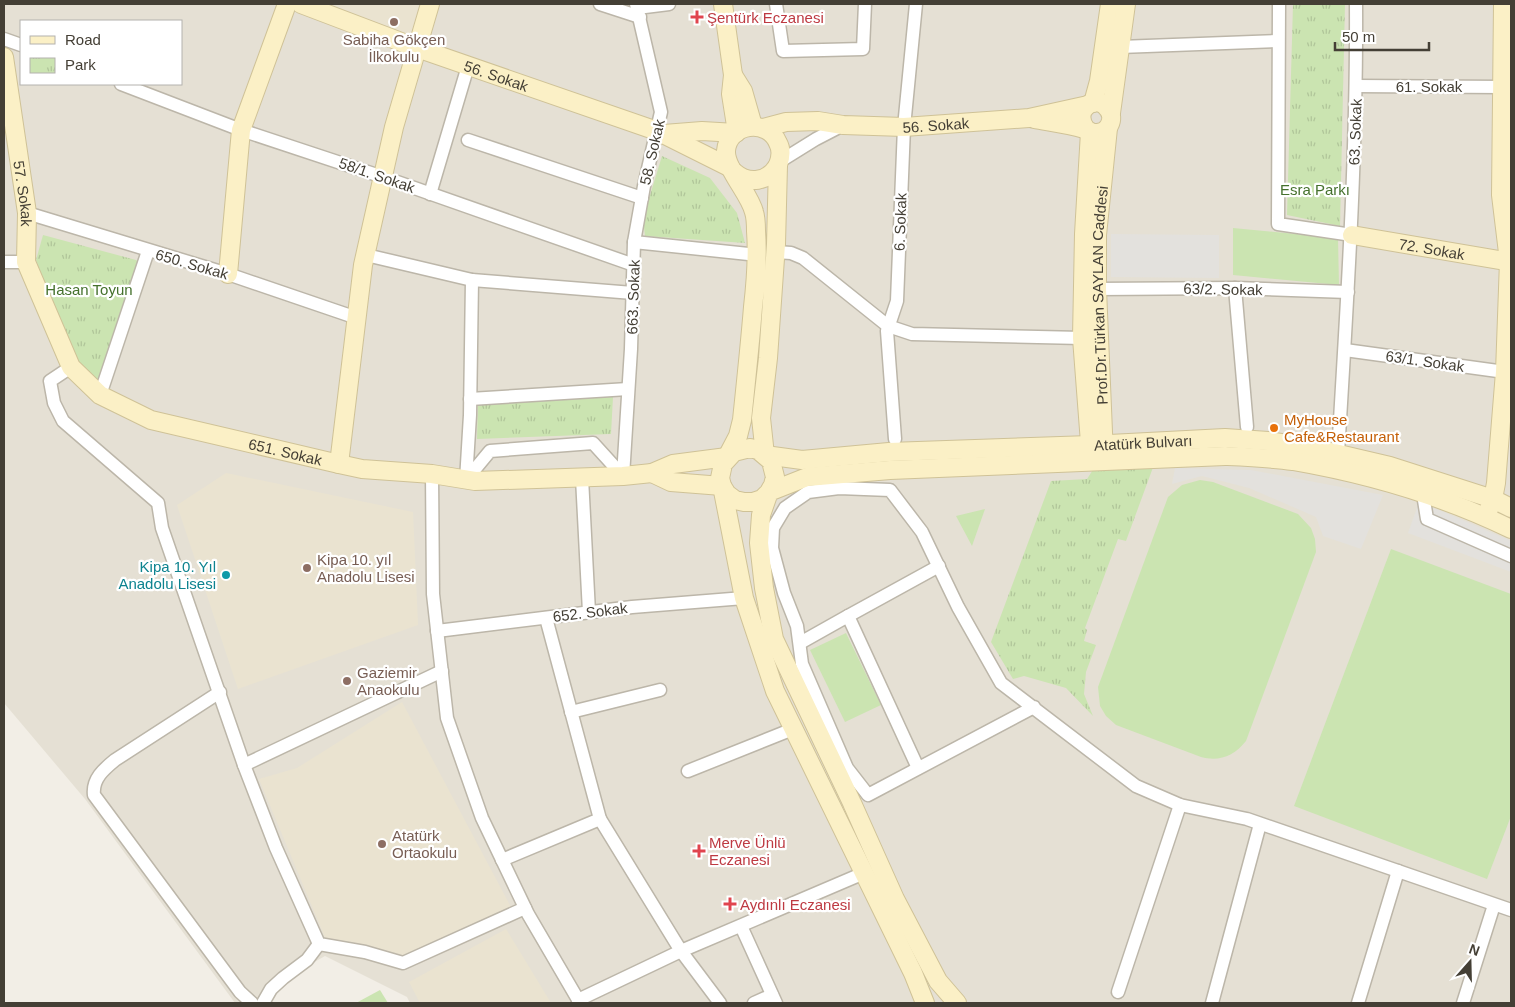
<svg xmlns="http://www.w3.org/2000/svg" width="1515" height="1007" font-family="Helvetica,sans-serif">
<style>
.residential{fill:#e5e0d4;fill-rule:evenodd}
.education{fill:#eae3d0}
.grass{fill:#cbe4b1}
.park{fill:url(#park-tufts)}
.parking{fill:#e3e1dd}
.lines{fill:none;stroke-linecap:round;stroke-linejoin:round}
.street-casing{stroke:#bcb6a9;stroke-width:15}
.secondary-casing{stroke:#cfc297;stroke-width:20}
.street{stroke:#fff;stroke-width:12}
.secondary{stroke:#fbf0c6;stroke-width:18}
.health-dot{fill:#e0444e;stroke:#fff;stroke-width:2}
.education-dot{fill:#8d6e63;stroke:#fff;stroke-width:2}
.food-dot{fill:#e8710a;stroke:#fff;stroke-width:2}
.culture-dot{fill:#0f9aa8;stroke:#fff;stroke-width:2}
.labels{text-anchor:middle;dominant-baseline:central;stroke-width:4.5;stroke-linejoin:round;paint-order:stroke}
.health-label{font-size:15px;fill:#be3a42;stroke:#fff;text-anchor:start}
.education-label{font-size:15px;fill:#785e54;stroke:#fff;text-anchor:start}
.street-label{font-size:15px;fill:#443f35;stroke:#fff}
.park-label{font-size:15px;fill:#45712d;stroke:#fff}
.food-label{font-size:15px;fill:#c56008;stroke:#fff;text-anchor:start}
.culture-label{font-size:15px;fill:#0d838f;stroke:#fff;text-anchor:end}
</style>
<defs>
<pattern id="park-tufts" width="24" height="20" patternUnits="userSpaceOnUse" patternTransform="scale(1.25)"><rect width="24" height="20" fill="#cbe4b1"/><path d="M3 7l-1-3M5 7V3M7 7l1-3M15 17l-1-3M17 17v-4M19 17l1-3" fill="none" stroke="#b0c599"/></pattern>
</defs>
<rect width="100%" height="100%" fill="#f2eee6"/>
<path class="residential" d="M4,4H1511V1003H410L407,997L325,956L288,977L271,1003H235L85,799L4,703ZM21,21H181V84H21Z"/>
<g class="education">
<path d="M324,4H425L414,39Z"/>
<path d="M226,473L413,512L418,625L238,689L177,505Z"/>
<path d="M402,702L512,909L406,958L326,940L259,779L297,768Z"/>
<path d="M506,929L551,1003H420L409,982Z"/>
</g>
<g class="grass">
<path d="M1233,228L1338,238L1339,285L1233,275Z"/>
<path d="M1200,480L1213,482L1298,514L1311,528L1315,539L1316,552L1246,741C1234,756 1219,762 1201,757L1116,725L1106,716L1100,706L1098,687L1168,497L1182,485Z"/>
<path d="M985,509L972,546L956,516Z"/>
<path d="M1391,549L1511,594V816L1487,879L1294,806Z"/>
<path d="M846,633L881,705L845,722L810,650Z"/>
<path d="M380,990L388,1003H356Z"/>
</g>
<g class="park">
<path d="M1293,4H1345L1340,226L1287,215Z"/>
<path d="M662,156L710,178L737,213L745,243L645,236L643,218Z"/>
<path d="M43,235L136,260L141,264L95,391L60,326L36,260Z"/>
<path d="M613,397L611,434L477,439L478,401Z"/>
<path d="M1155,462L1126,541L1118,539L1085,628L1087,630L1084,641L1096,645L1086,672L1084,694L1093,716L1066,688L1024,676L1013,679L991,642L1051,481L1087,479L1096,465Z"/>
</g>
<g class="parking">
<path d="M1111,234L1219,235V278L1111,277Z"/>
<path d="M1175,468L1251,470L1383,495L1361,549L1323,536L1316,517L1249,488L1202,476L1172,484Z"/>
<path d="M1418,505L1439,510L1511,541V572L1408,533Z"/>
</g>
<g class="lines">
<defs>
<g id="street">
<path d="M600,4L640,17"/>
<path d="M776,4L783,51L863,49L865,4"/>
<path d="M1279,4L1278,224L1352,235"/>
<path d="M637,8L669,4"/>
<path d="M4,39L21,45"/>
<path d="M1120,47L1278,41"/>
<path d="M121,84L241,130L383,177L634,265"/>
<path d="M1357,86L1502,87"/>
<path d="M468,140L642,198"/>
<path d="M779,162L816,139L843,125"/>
<path d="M430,194L468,66"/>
<path d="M27,213L228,274L357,318"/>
<path d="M634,242L644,186L661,112L636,4"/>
<path d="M776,252L791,253L803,258L888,326L912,334L1082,338"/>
<path d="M366,255L472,280L633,293"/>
<path d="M4,262H26"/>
<path d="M472,280L470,415L466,480L490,451L593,443L623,476"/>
<path d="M1235,288L1247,427"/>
<path d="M1097,289L1235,288L1348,292"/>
<path d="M1345,350L1505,372"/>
<path d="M71,367L50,381L54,403L63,421L158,503L162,528L244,765L276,848L319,944L365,952L403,963L525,908"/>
<path d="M100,395L148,251"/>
<path d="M470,399L628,389"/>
<path d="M895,439L887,331L897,301L904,127L916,4"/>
<path d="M1338,453C1347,303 1357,154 1356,4"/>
<path d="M432,474L433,594L447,718L482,818L528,914L580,1003"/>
<path d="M623,476L631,349L634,242L758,255"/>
<path d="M582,478L589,612"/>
<path d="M1423,494L1427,519L1511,556"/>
<path d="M848,616L939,566"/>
<path d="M437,631L632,607L744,598"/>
<path d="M800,643L848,616L918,768"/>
<path d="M220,692L115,760C104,769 92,779 94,795L240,992L252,1003"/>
<path d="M1034,707L868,795L847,768L802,664L797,626L784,593L772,548L773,528L785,508L808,492L839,488L890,490L922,532L958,607L1001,683L1136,786L1180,805L1247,819L1511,910"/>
<path d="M571,712L660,690"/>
<path d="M244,765L442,671"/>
<path d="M688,771L793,729"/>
<path d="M600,819L681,951L720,1003"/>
<path d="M502,860L600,819L546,618"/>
<path d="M741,926L776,1003"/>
<path d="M1118,992L1180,805"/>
<path d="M578,1000L681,951L864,873"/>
<path d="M263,1003L271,989L283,978L307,960L319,944"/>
<path d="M754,1003L772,995"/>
<path d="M1212,1003L1260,824"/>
<path d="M1358,1003L1398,871"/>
<path d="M1463,1003L1494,905"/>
</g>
<g id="secondary">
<path id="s1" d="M301,4L417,48L657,131L731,168"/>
<path d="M723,4L733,75L731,94L737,132"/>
<path id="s2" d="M4,57L27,213L26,262L71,367L100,395L151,420L339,464L362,469L432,474L475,481L623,476L652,473L673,464L727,457"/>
<path d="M733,75L743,91L753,126"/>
<path d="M1093,103L1099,81L1110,4"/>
<path d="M1111,113L1126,4"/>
<path d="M1034,119C1050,122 1068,124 1084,129C1088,130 1091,133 1095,133C1108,134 1116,119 1108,109C1097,92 1071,110 1086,129"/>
<path id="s3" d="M763,128L786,122L818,121L843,125L904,127L1029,118L1088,105"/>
<path d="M1090,132L1084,234L1082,338L1091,456"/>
<path d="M664,134L702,131L736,133"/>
<path d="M734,172C749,185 768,182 778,165"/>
<path id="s4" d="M1352,235L1511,262"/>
<path d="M228,274L241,130L287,4"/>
<path id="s5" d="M765,455L802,460L889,452L1090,445L1225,438L1268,441L1309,447L1390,466L1493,499L1511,508"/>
<path id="s6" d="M1104,456L1097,289V235L1108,128"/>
<path d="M727,457L738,436L742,420C746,382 750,344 753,307C756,281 758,257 756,231C756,225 756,218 754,212C750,194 725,169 726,151C728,123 768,118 778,143C782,150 781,157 778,165L776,244L768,358L761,418L765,455"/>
<path d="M339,464L363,265L394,127L430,4"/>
<path d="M652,473L671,482L722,486"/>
<path d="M722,486L744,598L775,691L913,973L925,1003"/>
<path d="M1489,509L1493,499L1496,483L1505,372L1509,261L1501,195L1503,4"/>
<path d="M957,1003L938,981L895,899L852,803L774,639L764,588L759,543L761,515L769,492L773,485L775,477L771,461L758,450L750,448L734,452L723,464L720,478L722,486L727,494L735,500L744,502H753L762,499L769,492L807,477L890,470L1225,456C1247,457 1271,458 1293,461C1368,474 1443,496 1511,529"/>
</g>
</defs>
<use href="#street" class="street-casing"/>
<use href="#secondary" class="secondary-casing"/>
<use href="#street" class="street"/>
<use href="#secondary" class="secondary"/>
</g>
<g class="health-dot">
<path d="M694.5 9.5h5v5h5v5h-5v5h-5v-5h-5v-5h5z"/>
<path d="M696.5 843.5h5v5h5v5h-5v5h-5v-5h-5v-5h5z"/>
<path d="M727.5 896.5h5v5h5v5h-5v5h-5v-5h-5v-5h5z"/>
</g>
<g class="education-dot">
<circle cx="394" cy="22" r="5"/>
<circle cx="307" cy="568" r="5"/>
<circle cx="347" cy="681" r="5"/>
<circle cx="382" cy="844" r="5"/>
</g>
<circle class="food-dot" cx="1274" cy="428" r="5"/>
<circle class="culture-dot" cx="226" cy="575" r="5"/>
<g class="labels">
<g class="health-label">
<text x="707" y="17">Şentürk Eczanesi</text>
<text x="709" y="842">Merve Ünlü<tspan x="709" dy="17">Eczanesi</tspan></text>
<text x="740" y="904">Aydınlı Eczanesi</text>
</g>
<g class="education-label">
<text x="394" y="39" text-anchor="middle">Sabiha Gökçen<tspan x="394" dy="17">İlkokulu</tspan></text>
<text x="317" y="559">Kipa 10. yıl<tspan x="317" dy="17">Anadolu Lisesi</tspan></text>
<text x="357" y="672">Gaziemir<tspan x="357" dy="17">Anaokulu</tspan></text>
<text x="392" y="835">Atatürk<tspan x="392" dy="17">Ortaokulu</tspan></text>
</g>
<g class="street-label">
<text stroke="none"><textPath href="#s1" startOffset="208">56. Sokak</textPath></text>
<text x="1429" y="86">61. Sokak</text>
<text stroke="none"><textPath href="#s3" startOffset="174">56. Sokak</textPath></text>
<text transform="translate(1355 132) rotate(-88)">63. Sokak</text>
<text transform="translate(652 152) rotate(-77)">58. Sokak</text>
<text transform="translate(377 175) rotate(19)">58/1. Sokak</text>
<text stroke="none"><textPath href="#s2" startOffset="138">57. Sokak</textPath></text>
<text transform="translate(900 222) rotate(-88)">6. Sokak</text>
<text stroke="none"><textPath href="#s4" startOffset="81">72. Sokak</textPath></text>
<text transform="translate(192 264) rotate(16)">650. Sokak</text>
<text transform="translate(1223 289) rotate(1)">63/2. Sokak</text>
<text stroke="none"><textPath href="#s6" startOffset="161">Prof.Dr.Türkan SAYLAN Caddesi</textPath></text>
<text transform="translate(633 297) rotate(-88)">663. Sokak</text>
<text transform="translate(1425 361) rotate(8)">63/1. Sokak</text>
<text stroke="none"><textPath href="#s5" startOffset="379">Atatürk Bulvarı</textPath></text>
<text stroke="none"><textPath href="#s2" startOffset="556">651. Sokak</textPath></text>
<text transform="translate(590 612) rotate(-7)">652. Sokak</text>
</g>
<g class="park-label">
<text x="1315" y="189">Esra Parkı</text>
<text x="89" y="289">Hasan Toyun</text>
</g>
<g class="food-label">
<text x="1284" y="419">MyHouse<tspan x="1284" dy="17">Cafe&amp;Restaurant</tspan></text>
</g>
<g class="culture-label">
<text x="216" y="566">Kipa 10. Yıl<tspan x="216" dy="17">Anadolu Lisesi</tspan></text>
</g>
</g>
<rect width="1515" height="1007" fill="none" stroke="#443f35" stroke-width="10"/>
<rect x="20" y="20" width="162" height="65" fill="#ffffff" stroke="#b4b2ae"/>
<rect x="30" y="36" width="25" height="8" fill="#fbf0c6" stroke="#b4b2ae"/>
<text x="65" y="45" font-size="15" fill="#443f35">Road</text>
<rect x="30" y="58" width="25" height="15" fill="url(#park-tufts)" stroke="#b4b2ae"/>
<text x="65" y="70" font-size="15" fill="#443f35">Park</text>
<g transform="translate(1470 962) rotate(20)" stroke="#ffffff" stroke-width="4" paint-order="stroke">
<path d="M0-4L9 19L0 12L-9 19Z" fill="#443f35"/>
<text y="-8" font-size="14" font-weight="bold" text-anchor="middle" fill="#443f35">N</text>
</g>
<path d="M1335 42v8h94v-8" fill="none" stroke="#443f35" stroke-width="2.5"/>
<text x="1342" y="42" font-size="15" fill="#443f35" stroke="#ffffff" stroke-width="4" paint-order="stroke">50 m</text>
</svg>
